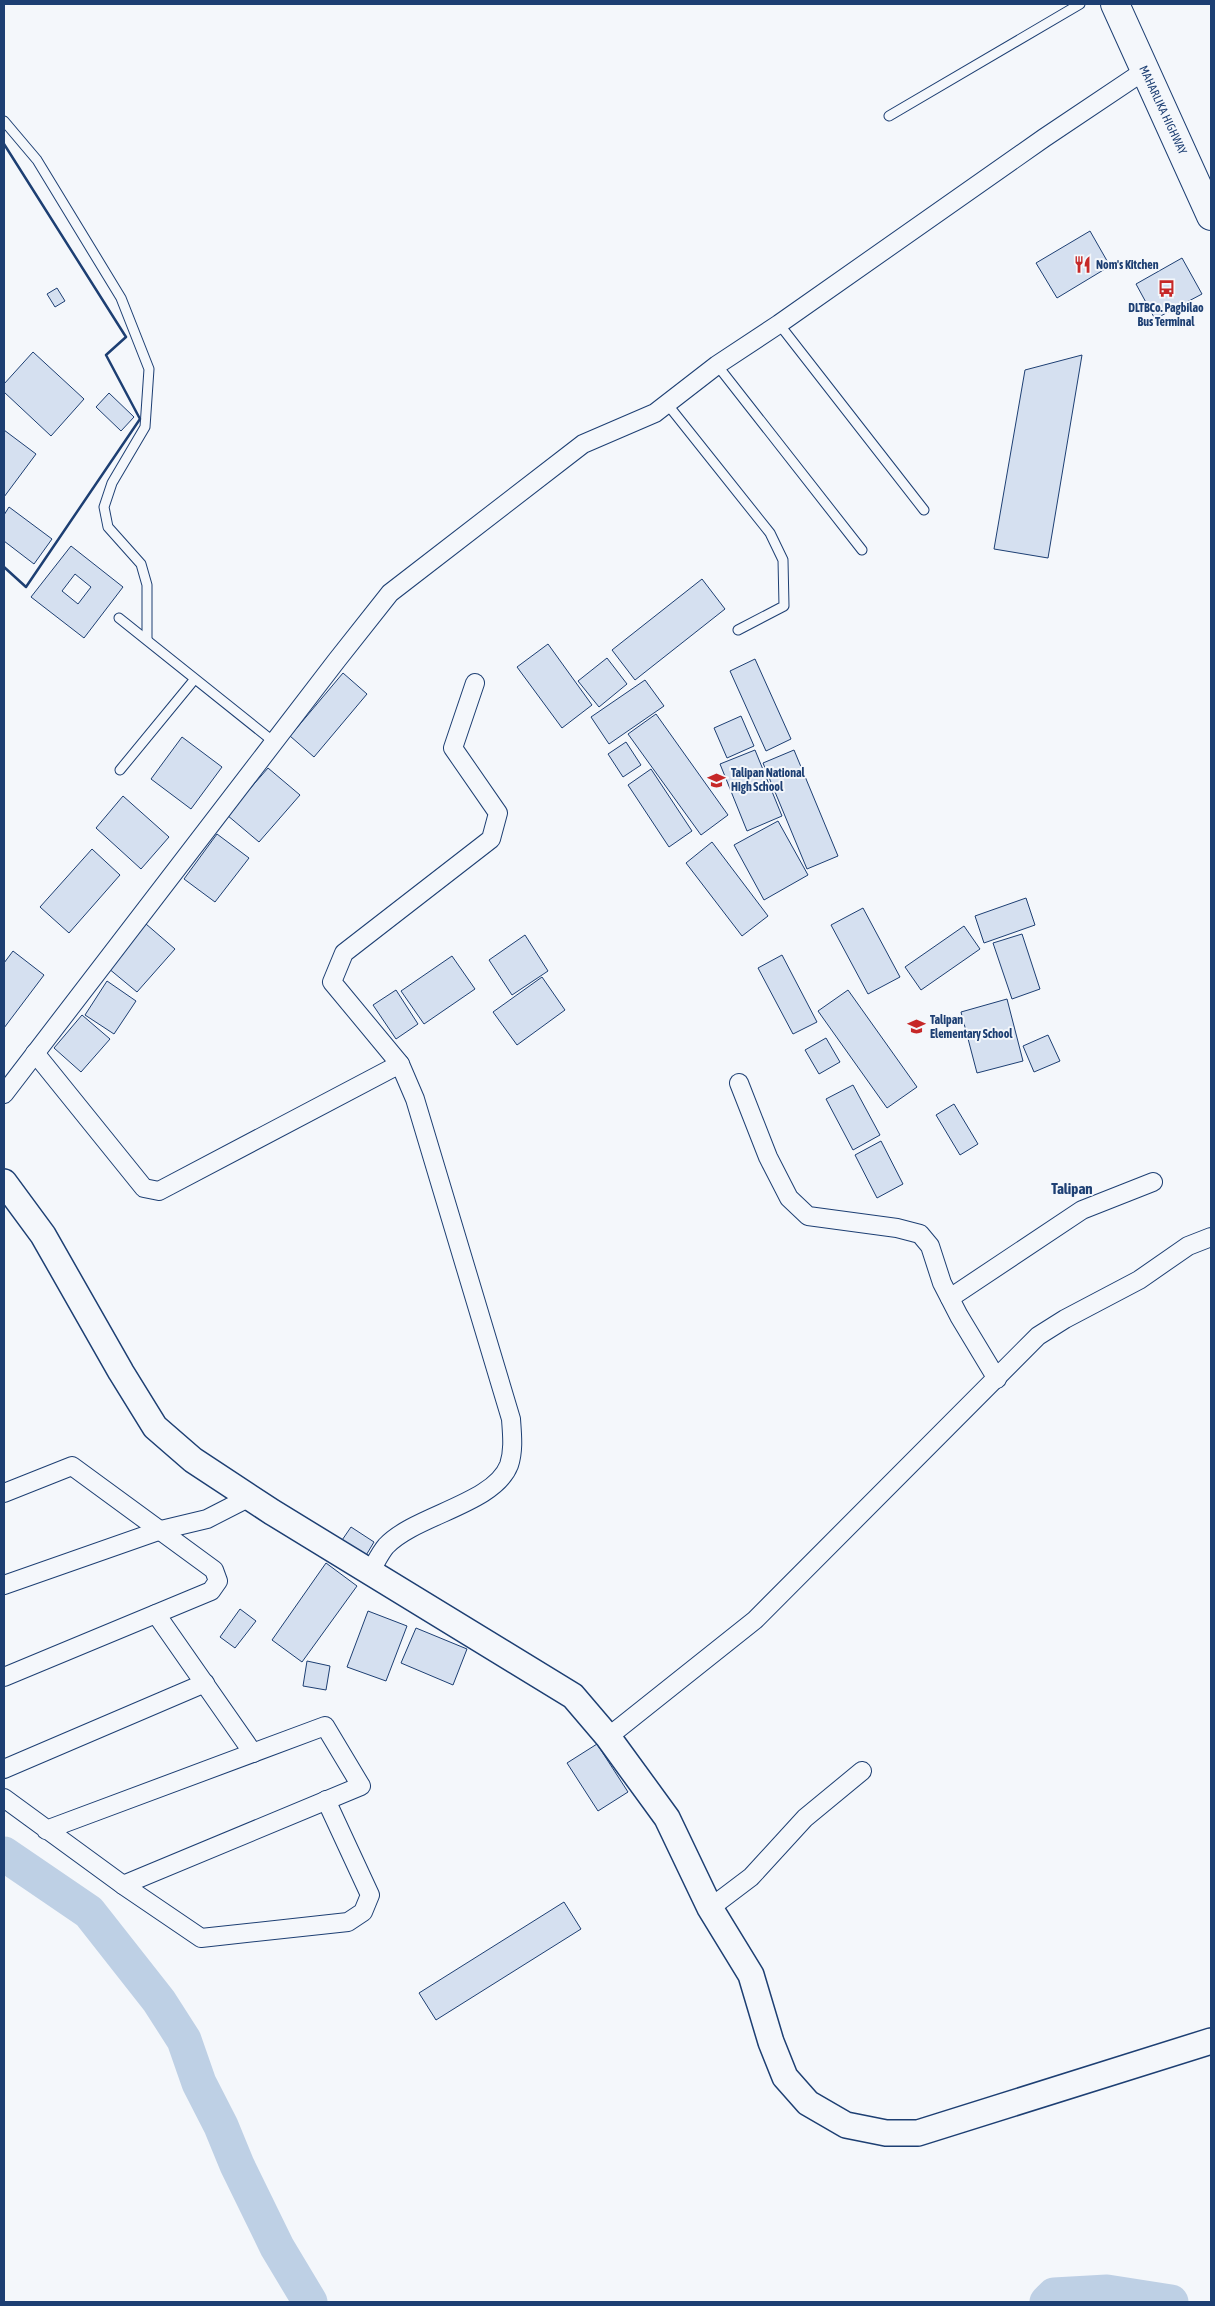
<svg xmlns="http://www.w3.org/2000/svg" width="1215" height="2306" font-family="'Asap Condensed',sans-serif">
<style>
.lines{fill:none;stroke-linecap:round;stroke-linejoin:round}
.river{stroke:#bed0e5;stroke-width:35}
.building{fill:#d5e0f0;stroke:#1d3f73;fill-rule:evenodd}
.lane-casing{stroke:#1d3f73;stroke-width:11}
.street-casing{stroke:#1d3f73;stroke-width:20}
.secondary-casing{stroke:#1d3f73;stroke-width:28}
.highway-casing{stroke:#1d3f73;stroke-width:30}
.lane{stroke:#f4f7fb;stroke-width:9}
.street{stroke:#f4f7fb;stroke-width:18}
.secondary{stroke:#f4f7fb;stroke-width:25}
.highway{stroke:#f4f7fb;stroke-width:28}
.wall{stroke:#1d3f73;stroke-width:2.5}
.labels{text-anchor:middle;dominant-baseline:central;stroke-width:4;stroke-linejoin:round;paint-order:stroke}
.street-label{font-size:12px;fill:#1d3f73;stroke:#f4f7fb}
.poi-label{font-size:12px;font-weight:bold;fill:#1d3f73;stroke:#f4f7fb;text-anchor:start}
.quarter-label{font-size:15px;font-weight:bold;fill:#1d3f73;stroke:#f4f7fb}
</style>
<rect width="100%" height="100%" fill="#f4f7fb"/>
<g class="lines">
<g class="river">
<path d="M4,1854L89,1912L159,2001L184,2040L199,2083L221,2126L237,2165L277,2247L310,2302"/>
<path d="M1047,2302L1054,2295L1107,2292L1171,2302"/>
</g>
</g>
<g class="building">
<path d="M1090,231L1110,266L1057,298L1036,263Z"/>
<path d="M1182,258L1202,294L1155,319L1136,284Z"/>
<path d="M57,288L65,301L55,307L47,294Z"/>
<path d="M33,352L84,399L51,436L4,392V384Z"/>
<path d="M1082,355L1048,558L994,549L1025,370Z"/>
<path d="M109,393L134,417L121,431L96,407Z"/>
<path d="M4,430L36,454L4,497Z"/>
<path d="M9,507L52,539L34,564L4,541V515Z"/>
<path d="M71,546L123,587L84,638L31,597ZM75,574L91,587L78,604L62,591Z"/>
<path d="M702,579L725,609L635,680L612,650Z"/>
<path d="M548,644L592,705L562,728L517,667Z"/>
<path d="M607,658L627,684L599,707L578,681Z"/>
<path d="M755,659L791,739L766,751L730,671Z"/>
<path d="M343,673L367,694L314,757L290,736Z"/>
<path d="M645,680L664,706L609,744L591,717Z"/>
<path d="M656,714L728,815L701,835L628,734Z"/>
<path d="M741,716L754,746L727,758L714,728Z"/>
<path d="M182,737L222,767L191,809L151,779Z"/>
<path d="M626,742L641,765L623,777L608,754Z"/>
<path d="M755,750L782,816L747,831L720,764Z"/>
<path d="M794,750L838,856L807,869L763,763Z"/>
<path d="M268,768L300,795L259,842L227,815Z"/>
<path d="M651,769L692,831L669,847L628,785Z"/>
<path d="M123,796L169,837L141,869L96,828Z"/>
<path d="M778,821L808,875L764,900L734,845Z"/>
<path d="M217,834L249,858L215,902L184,879Z"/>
<path d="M712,842L768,916L742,936L686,863Z"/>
<path d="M92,849L120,875L69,933L40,907Z"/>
<path d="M1026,898L1035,925L984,943L975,916Z"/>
<path d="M863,908L900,977L868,994L831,925Z"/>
<path d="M146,924L175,949L137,992L108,968Z"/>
<path d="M964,926L980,949L921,990L905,967Z"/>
<path d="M1022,934L1040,989L1012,999L993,943Z"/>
<path d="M525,935L548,971L512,995L489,960Z"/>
<path d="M13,951L44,975L4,1028V963Z"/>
<path d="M782,955L817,1022L793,1034L758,968Z"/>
<path d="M452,956L475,989L424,1024L401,991Z"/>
<path d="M542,977L565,1010L517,1045L493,1012Z"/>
<path d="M107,981L136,1001L114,1034L85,1015Z"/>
<path d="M396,990L418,1024L396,1039L373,1005Z"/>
<path d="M848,990L917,1087L887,1108L818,1011Z"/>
<path d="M1007,999L1023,1061L977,1073L961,1012Z"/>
<path d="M82,1015L110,1039L81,1072L54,1048Z"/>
<path d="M1048,1035L1060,1061L1034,1072L1023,1046Z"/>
<path d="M826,1038L840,1062L819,1074L805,1050Z"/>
<path d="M853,1085L880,1135L853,1150L826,1099Z"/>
<path d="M954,1104L978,1144L960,1155L936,1115Z"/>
<path d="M881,1141L903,1184L877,1198L855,1155Z"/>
<path d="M351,1527L374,1542L362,1562L338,1546Z"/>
<path d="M326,1563L357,1586L302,1662L272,1640Z"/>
<path d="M240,1609L256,1621L235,1648L220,1637Z"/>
<path d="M368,1611L407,1626L386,1681L347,1667Z"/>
<path d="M416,1628L467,1649L453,1685L401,1663Z"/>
<path d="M307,1661L330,1666L326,1690L303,1686Z"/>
<path d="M597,1744L628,1792L598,1811L567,1763Z"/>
<path d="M564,1902L581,1929L436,2020L419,1993Z"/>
</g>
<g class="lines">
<defs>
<g id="lane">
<path d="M889,116L1080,4"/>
<path d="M4,121L37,160L121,298L149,369L145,427L112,483L104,507L108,527L141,564L147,585V639"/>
<path d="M779,324L924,510"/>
<path d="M717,365L862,550"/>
<path d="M668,405L770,533L783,560L784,606L738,630"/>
<path d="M119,618L274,742"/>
<path d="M120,770L194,680"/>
</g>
<g id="street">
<path d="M35,1053L144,1188L159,1191L400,1064L415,1099L511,1419C512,1434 514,1450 509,1465C494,1504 415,1515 386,1546C380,1553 375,1564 370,1572"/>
<path d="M400,1064L332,982L344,953L491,839L498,813L453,748L475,683"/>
<path d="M739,1083L768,1157L789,1198L808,1216L897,1228L920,1234L930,1246L942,1283L959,1316L997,1379"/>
<path d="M4,1094L337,660L390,593L583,444L655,413L717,365L779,324L1044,138L1144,71"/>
<path d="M950,1298L1082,1210L1153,1182"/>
<path d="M4,1493L72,1466L214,1570L218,1581L211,1591L4,1677"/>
<path d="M4,1585L161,1530L207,1519L250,1497"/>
<path d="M156,1614L253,1753"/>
<path d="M608,1737L755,1620L1038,1336L1065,1319L1139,1280L1188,1246L1211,1237"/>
<path d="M4,1769L205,1683"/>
<path d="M4,1798L123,1885L361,1786L325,1726L46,1830"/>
<path d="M123,1885L201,1938L348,1922L363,1912L370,1895L326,1800"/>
<path d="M710,1908L751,1877L805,1818L862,1771"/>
</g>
<path id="secondary" d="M4,1182L43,1235L121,1372L155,1427L193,1460L272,1512L573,1696L608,1737L667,1818L710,1908L751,1975L771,2042L785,2077L808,2103L846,2125L886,2133H918L1211,2041"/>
<path id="highway" d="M1115,4L1211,216"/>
</defs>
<use href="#lane" class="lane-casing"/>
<use href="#street" class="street-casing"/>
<use href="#secondary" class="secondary-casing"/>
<use href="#highway" class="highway-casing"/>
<use href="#lane" class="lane"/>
<use href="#street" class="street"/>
<use href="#secondary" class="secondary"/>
<use href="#highway" class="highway"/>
<path class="wall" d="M4,144L126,337L106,355L140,419L26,587L4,567"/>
</g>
<defs>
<symbol id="restaurant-bare" viewBox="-9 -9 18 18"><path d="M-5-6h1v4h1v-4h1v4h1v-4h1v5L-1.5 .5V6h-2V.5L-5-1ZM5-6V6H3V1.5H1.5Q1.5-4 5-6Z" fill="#c62828" stroke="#f4f7fb" stroke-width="2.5" paint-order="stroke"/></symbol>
<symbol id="bus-bare" viewBox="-9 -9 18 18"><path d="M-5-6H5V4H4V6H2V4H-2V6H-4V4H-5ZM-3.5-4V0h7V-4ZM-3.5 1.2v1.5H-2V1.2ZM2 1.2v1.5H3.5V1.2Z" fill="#c62828" stroke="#f4f7fb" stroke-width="2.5" paint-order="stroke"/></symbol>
<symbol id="school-bare" viewBox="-9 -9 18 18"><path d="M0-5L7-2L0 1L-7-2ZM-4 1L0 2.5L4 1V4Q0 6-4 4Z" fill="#c62828" stroke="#f4f7fb" stroke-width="2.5" paint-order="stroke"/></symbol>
</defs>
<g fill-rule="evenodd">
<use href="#restaurant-bare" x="1070" y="252" width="25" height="25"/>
<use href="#bus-bare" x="1154" y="276" width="25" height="25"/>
<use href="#school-bare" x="704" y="768" width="25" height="25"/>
<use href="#school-bare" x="904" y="1014" width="25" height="25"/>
</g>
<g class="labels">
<g class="street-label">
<text transform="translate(1163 110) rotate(65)">MAHARLIKA HIGHWAY</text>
</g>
<g class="poi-label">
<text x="1096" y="265">Nom's Kitchen</text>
<text x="1166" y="308" text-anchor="middle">DLTBCo. Pagbilao<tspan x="1166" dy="14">Bus Terminal</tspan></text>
<text x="731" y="773">Talipan National<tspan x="731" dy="14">High School</tspan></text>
<text x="930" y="1020">Talipan<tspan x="930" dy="14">Elementary School</tspan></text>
</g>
<g class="quarter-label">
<text x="1072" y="1188">Talipan</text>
</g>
</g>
<rect width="1215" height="2306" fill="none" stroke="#1d3f73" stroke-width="10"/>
</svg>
